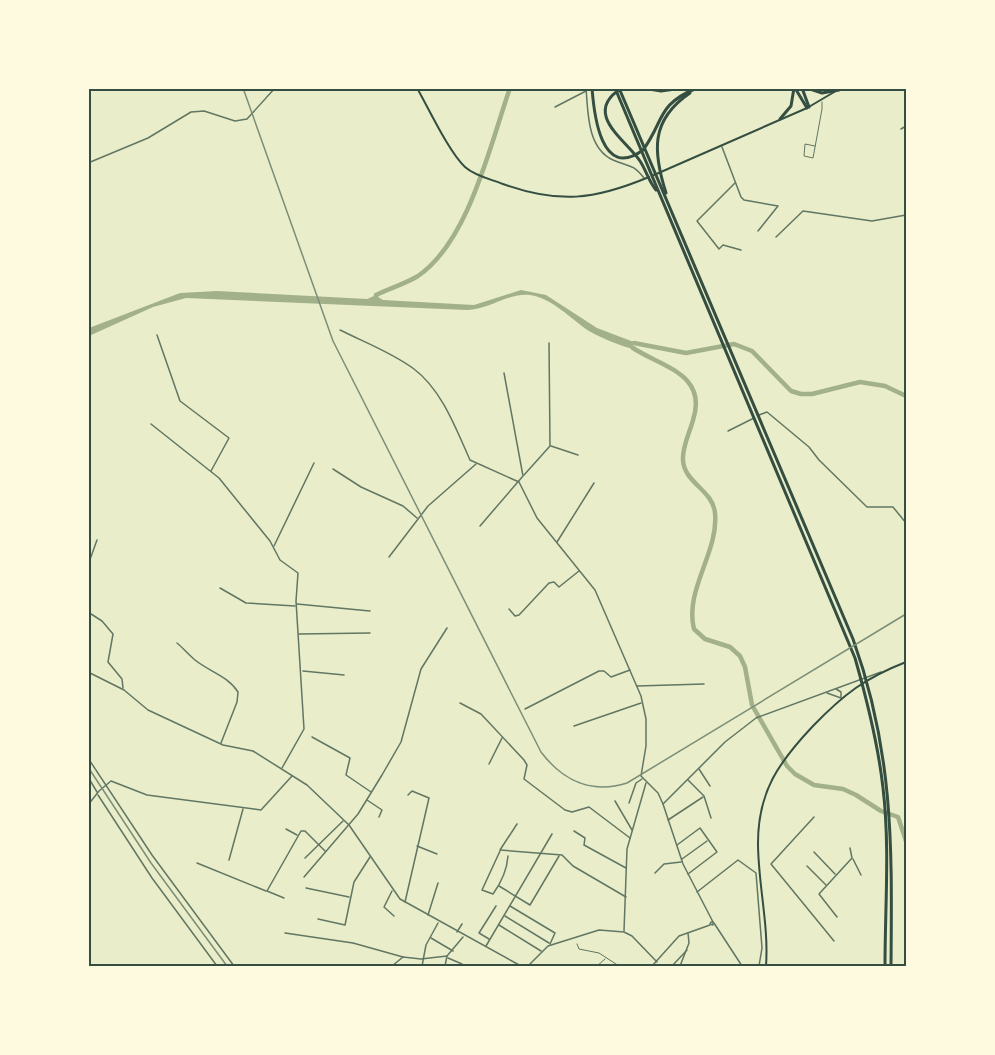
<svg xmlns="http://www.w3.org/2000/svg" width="995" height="1055" font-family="Lato,sans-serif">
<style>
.water{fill:#a3b18a}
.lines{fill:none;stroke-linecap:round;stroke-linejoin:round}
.river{stroke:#a3b18a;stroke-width:4.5}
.service{stroke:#617663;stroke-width:1}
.minor{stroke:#617663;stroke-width:1.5}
.secondary{stroke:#344e41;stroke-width:2}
.motorway{stroke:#344e41;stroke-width:3}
.rail{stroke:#7c8e77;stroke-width:1.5}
.neatline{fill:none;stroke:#344e41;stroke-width:2}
</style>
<rect width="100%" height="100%" fill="#e9edc9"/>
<path class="water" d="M521,290L546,295L597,328L639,344L633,345L636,350C621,346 603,339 589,331C571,319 552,298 530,295C509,292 489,310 467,310L186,298L153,307L89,336V328L180,293L217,291L367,299L381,293L378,297L383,300L474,305Z"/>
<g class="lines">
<g class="river">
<path d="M376,295C390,288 405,284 418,276C469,241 490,145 510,88"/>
<path d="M634,343L686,353L734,344L752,351L791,391L801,394H812L860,382L885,386L906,396"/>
<path d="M633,348C662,367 708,374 693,420C690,432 682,447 683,460C684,483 713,490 715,513C719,552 684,590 694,629L705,639L730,647L740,656L745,667L752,705L787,766L795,774L814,785L843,789L856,795L881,811L898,817L906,841"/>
</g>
<g class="service">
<path d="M815,146L805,144L804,156L813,158L822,109V102"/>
<path d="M577,944L579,949L599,953L619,966"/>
<path d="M597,966L605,959"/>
</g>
<g class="minor">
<path d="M586,88C588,112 587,148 613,160C629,167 632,163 644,178"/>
<path d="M555,107L586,91"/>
<path d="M901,129L906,126"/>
<path d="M722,147L741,197L744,200L778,206L758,231"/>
<path d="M88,163L148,138L191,112L204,111L235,121L247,119L275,88"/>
<path d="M735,183L697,221L719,249L723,245L741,250"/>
<path d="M776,237L803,211L872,221L906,215"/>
<path d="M340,330C364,342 393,353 414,369C442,390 456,429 470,460L519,482L537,518L595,590L641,696L646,719V746L641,776L658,793L663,804"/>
<path d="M157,335L180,401L229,438L211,471"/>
<path d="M759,415L767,412L809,447L819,460L867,507H893L906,523"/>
<path d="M151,424L219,478L270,541L280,560L298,573L296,601L304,729L282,768"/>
<path d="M728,431L754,418"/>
<path d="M551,446L578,455"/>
<path d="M333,469L361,487L403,506L417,518"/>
<path d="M524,475L550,446L549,343"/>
<path d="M480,526L523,476L504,373"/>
<path d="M557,542L594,483"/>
<path d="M274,546L314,463"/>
<path d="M389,557L428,506L476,464"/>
<path d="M88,565L97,540"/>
<path d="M220,588L246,603L295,606"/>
<path d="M297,604L370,611"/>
<path d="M509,609L515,616L519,615L549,583L554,582L559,587L579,571"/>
<path d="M88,612L102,621L113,634L108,662L122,679L123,688"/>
<path d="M299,634L370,633"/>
<path d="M177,643C183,648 189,655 195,660C210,672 228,676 238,692L237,702L221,743"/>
<path d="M303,671L344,675"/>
<path d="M88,672L124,690L148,710L223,745L253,751L307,785L349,825L400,899L521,966"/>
<path d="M637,686L704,684"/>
<path d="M827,693L841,698V692L836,689"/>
<path d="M460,703L481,714L524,760L527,765L524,779L565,810L572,812L589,807L630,838"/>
<path d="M525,709L599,671H604L611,677L630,670"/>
<path d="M574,726L641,703"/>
<path d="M312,737L350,758L346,775L371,792"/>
<path d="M88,758L152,855L234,966"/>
<path d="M489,764L502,738"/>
<path d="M699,769L710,786"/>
<path d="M88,777L97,792"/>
<path d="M688,780L704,796L711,818"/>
<path d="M98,795L152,878L217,966"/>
<path d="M367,800L382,810L379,817"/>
<path d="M615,801L632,830"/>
<path d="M629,803L636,783L642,779"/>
<path d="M88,805L99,791L111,781L147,795L261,810L292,776"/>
<path d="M814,817L771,864L834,941"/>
<path d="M668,820L703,797"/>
<path d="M517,824L500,850L562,855L573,866L626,897"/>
<path d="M286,829L297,835"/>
<path d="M574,831L585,838L584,845L626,868"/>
<path d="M677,845L700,828L717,852L688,874"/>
<path d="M417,846L437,854"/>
<path d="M500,851L482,890L493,894C501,883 507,869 508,856"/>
<path d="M814,852L835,874"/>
<path d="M305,858L343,821"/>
<path d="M682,859L707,841"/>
<path d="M853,859L861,875"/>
<path d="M229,860L243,809"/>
<path d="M197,863L266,891"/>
<path d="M807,866L826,885"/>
<path d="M655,873L664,864L681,862"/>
<path d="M304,877L358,814L382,775L401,742L421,669L447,628"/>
<path d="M499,886L530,905L559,856"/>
<path d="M306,888L349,897"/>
<path d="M392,891L384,907L394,916"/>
<path d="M697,892L738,860L756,873L762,948L759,966"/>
<path d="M284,898L267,891L301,831H305L325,851"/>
<path d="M405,902L429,798L412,791L408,795"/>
<path d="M510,906L555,933L550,944"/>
<path d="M428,915L438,883"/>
<path d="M505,916L549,943"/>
<path d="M837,917L819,894L852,858L850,848"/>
<path d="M318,919L345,925L354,882L370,857"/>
<path d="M711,922H713V925L710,924Z"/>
<path d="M713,922L683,864L663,804L725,742L756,718L881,672"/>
<path d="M714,923L742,966"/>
<path d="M499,925L541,951"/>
<path d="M624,931L627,849L646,783"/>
<path d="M457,932L462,924"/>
<path d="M285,933L353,943L403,957"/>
<path d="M431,938L453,951"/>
<path d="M489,939L479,933L496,906"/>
<path d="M486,946L552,834"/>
<path d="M448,958L462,964"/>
<path d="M392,966L403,957L421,959L447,956"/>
<path d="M422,966L426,945L438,923"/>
<path d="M445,966L447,956L463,937"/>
<path d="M528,966L548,946L599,930L624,932L632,936L657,962"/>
<path d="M652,966L679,936L710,925"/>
<path d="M672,966L687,950"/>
<path d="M680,966L689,943L688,933"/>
</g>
<g class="secondary">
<path d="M417,88C429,109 449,152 465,167C475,176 490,179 503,184C559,204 594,200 649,177"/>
<path d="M654,175L807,108L841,88"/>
<path d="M766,966C769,925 758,884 758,843C758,791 779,762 813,726C844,694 865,678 906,662"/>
</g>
<g class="motorway">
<path d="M592,88C594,114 601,181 643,150C665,120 656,105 697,88"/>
<path d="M615,88L855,658C867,700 878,743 883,788C890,847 885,907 885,966"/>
<path d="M619,88L853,639C894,753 892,848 891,966"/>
<path d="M622,88C581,113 626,140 640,161C646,170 649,182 656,190"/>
<path d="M643,88L661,91L683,88"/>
<path d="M795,88L807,108"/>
<path d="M802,88L809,107"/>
<path d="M807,88L822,93L839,90"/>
<path d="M780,119L791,106L794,88"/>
<path d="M666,193C653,152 650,120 690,93"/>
</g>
<g class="rail">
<path d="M243,88L333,341L541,752C563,781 592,794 627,783L906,614"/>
<path d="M88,767L151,863L227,966"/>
</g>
</g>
<rect width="995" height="1055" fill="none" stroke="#fefae0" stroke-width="180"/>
<rect x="90" y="90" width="815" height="875" class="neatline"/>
</svg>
